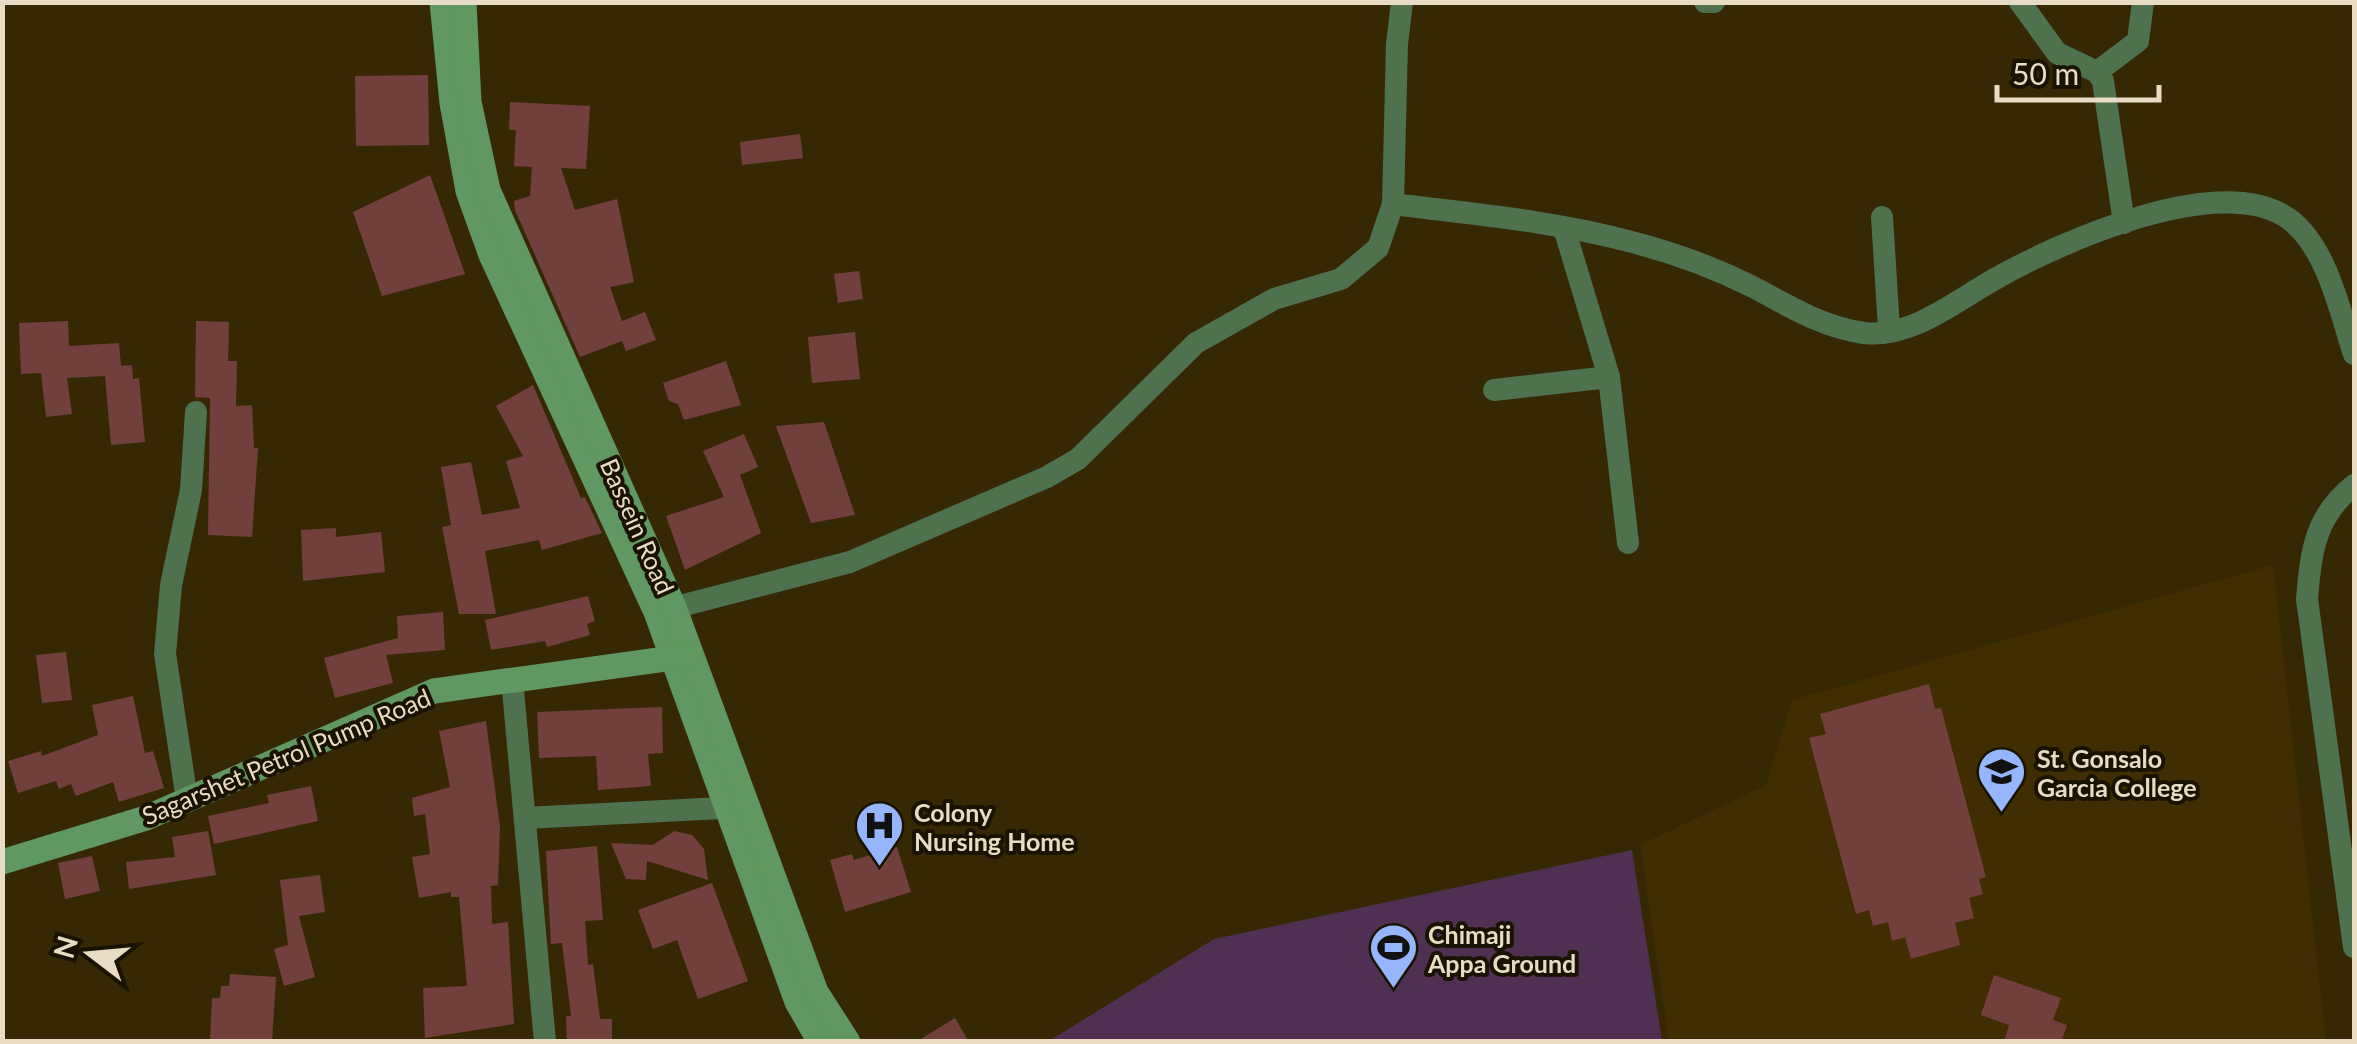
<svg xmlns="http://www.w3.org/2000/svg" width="2357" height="1044" font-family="Lato,sans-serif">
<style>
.built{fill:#402e02}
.green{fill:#4f3052}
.building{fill:#71403d}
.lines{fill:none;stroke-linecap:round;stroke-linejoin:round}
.street{stroke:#4e714e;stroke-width:22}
.secondary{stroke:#609861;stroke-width:25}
.labels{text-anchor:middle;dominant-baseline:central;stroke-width:8;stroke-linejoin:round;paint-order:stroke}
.street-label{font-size:25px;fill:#e8dcc4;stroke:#1a1202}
.poi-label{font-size:25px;font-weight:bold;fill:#e8dcc4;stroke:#1a1202;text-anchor:start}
</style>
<rect width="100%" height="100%" fill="#372804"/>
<path class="built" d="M2273,565L2326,1041H1669L1640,845L1766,785L1792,700Z"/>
<path class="green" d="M1632,850L1662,1041H1049L1214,939Z"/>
<g class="building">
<path d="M428,75L429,145L356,146L355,76Z"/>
<path d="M510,102L590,106L586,169L561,168L575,210L617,199L634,282L610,287L622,321L645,312L656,340L626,351L622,341L580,357L515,210L514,201L530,196L532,167L514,166L516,130H509Z"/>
<path d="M800,134L803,158L742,165L740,142Z"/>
<path d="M430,175L465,274L382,296L353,212Z"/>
<path d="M859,271L863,299L838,303L834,274Z"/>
<path d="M68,321L69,346L119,343L121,366L132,365L133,379L139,378L145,442L111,445L105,376L67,378L72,414L46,417L41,373L21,374L19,323Z"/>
<path d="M196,321L229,322L228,361H237L236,406L252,405L254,448H258L252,537L208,535L210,398L195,397Z"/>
<path d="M855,332L860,379L812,383L808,337Z"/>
<path d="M726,361L741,405L684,420L678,404L669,401L663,383Z"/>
<path d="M533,385L581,498L585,497L602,533L542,550L539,540L485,551L496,614H459L442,527L451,525L441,467L471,462L482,515L520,508L506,461L523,456L496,406Z"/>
<path d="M824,422L855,515L811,523L776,426Z"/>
<path d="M744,434L758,467L740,475L761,533L685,570L666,516L724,497L703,451Z"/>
<path d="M336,528V537L381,532L385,572L303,581L301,530Z"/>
<path d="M588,596L595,621L587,624L590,635L547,647L545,641L491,650L485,620Z"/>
<path d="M443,612L445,650L386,655L393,683L335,698L324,658L398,638L397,616Z"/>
<path d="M66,652L72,700L42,703L36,655Z"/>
<path d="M1929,684L1935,709L1941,708L1986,877L1979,879L1983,894L1969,898L1974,918L1955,923L1960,945L1911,959L1905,937L1892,941L1888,922L1873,926L1869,910L1856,914L1809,738L1826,734L1820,714Z"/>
<path d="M133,696L145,753L153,751L164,788L119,802L113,782L76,796L71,784L59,789L56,781L18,793L8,761L41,751L42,756L98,735L92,705Z"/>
<path d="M662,707L663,753L648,754L651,786L598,790L596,756L539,758L537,712Z"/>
<path d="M486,721L500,827L498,885L491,886L492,924L508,922L514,1024L425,1038L423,988L467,986L459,897H451V892L419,898L412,857L430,854L425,814L414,816L412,798L450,787L439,731Z"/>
<path d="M311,786L318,821L214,844L208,816L269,803L267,795Z"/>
<path d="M208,831L216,875L129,889L126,862L175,857L172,837Z"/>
<path d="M674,831L692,835L704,849L708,880L647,861L646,880L626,879L611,843L653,845Z"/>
<path d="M597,846L603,920L585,921L588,965L593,964L600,1019H612V1042H567L566,1016H571L562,943L551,944L546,851Z"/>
<path d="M897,847L911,892L845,912L830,860L852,854L854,860Z"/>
<path d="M92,856L100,891L65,899L58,863Z"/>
<path d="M320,875L325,912L299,916L315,977L284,986L274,949L288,945L280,880Z"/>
<path d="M712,883L748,981L698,999L677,940L653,949L638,910Z"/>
<path d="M230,974L276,977L272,1042H210L212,998H220L221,986H229Z"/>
<path d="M1994,975L2061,998L2053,1020L2067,1025L2061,1042H2004L2009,1025L1981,1015Z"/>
<path d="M955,1018L969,1042H916Z"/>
</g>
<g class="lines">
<g class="street">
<path d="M1705,2H1714"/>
<path d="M2020,2L2057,53L2097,72L2103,81L2124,223"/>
<path d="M2097,72L2138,41L2143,2"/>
<path d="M1393,204C1472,214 1555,221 1632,242C1671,252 1717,269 1753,287C1789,306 1822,327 1864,333C1911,339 1957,300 1995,279C2060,242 2221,170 2289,219C2327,247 2340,312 2354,354"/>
<path d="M1882,217L1889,329"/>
<path d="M1564,228L1609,377L1628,543"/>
<path d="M1494,390L1609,377"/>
<path d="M2354,485C2315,516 2311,551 2307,599L2354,947"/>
<path d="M657,612L850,562L1047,477L1078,459L1196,343L1274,299L1341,279L1378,248L1393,204L1397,44L1402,2"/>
<path d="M512,679L545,1042"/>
<path d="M187,800L165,654L171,585L191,490L196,412"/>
<path d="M525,818L742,807"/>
</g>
<g class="secondary">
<path d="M442,2L452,103L468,191L491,255L656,612L797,1002L820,1042"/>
<path d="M464,2L469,102L488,190L674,607L816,992L848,1042"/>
<path d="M2,862L146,818L434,691L687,656"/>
</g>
</g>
<defs>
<symbol id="university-pin" viewBox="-11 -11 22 30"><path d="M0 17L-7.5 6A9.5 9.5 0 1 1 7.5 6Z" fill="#95b6fd" stroke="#1a1202"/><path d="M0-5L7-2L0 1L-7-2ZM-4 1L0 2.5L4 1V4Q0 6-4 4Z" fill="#111"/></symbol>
<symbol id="hospital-pin" viewBox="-11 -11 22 30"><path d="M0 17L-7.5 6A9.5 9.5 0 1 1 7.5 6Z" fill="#95b6fd" stroke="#1a1202"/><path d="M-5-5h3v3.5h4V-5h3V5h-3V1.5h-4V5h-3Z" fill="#111"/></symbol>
<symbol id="stadium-pin" viewBox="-11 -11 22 30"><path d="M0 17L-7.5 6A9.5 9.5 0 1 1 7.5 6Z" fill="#95b6fd" stroke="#1a1202"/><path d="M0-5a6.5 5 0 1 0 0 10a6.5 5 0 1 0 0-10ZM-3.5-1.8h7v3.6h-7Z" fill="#111"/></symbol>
</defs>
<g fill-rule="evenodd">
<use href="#university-pin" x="1974" y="744" width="55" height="75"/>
<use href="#hospital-pin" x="852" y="798" width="55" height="75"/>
<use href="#stadium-pin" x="1366" y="920" width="55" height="75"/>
</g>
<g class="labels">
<g class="street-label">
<text transform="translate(638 526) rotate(66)">Bassein Road</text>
<text transform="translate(286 756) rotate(-23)">Sagarshet Petrol Pump Road</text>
</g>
<g class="poi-label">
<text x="2037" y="758">St. Gonsalo<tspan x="2037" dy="29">Garcia College</tspan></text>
<text x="914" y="812">Colony<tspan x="914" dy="29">Nursing Home</tspan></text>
<text x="1428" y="934">Chimaji<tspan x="1428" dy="29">Appa Ground</tspan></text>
</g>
</g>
<rect width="2357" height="1044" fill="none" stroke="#e8dcc4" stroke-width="10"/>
<g transform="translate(90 954) rotate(286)" stroke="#1a1202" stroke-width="8" paint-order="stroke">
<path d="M0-8L18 38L0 25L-18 38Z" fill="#e8dcc4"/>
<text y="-15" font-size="28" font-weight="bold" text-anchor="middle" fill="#e8dcc4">N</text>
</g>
<path d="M1997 85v15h162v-15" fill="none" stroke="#e8dcc4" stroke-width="5"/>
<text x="2012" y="85" font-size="30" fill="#e8dcc4" stroke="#1a1202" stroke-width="8" paint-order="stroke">50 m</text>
</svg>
